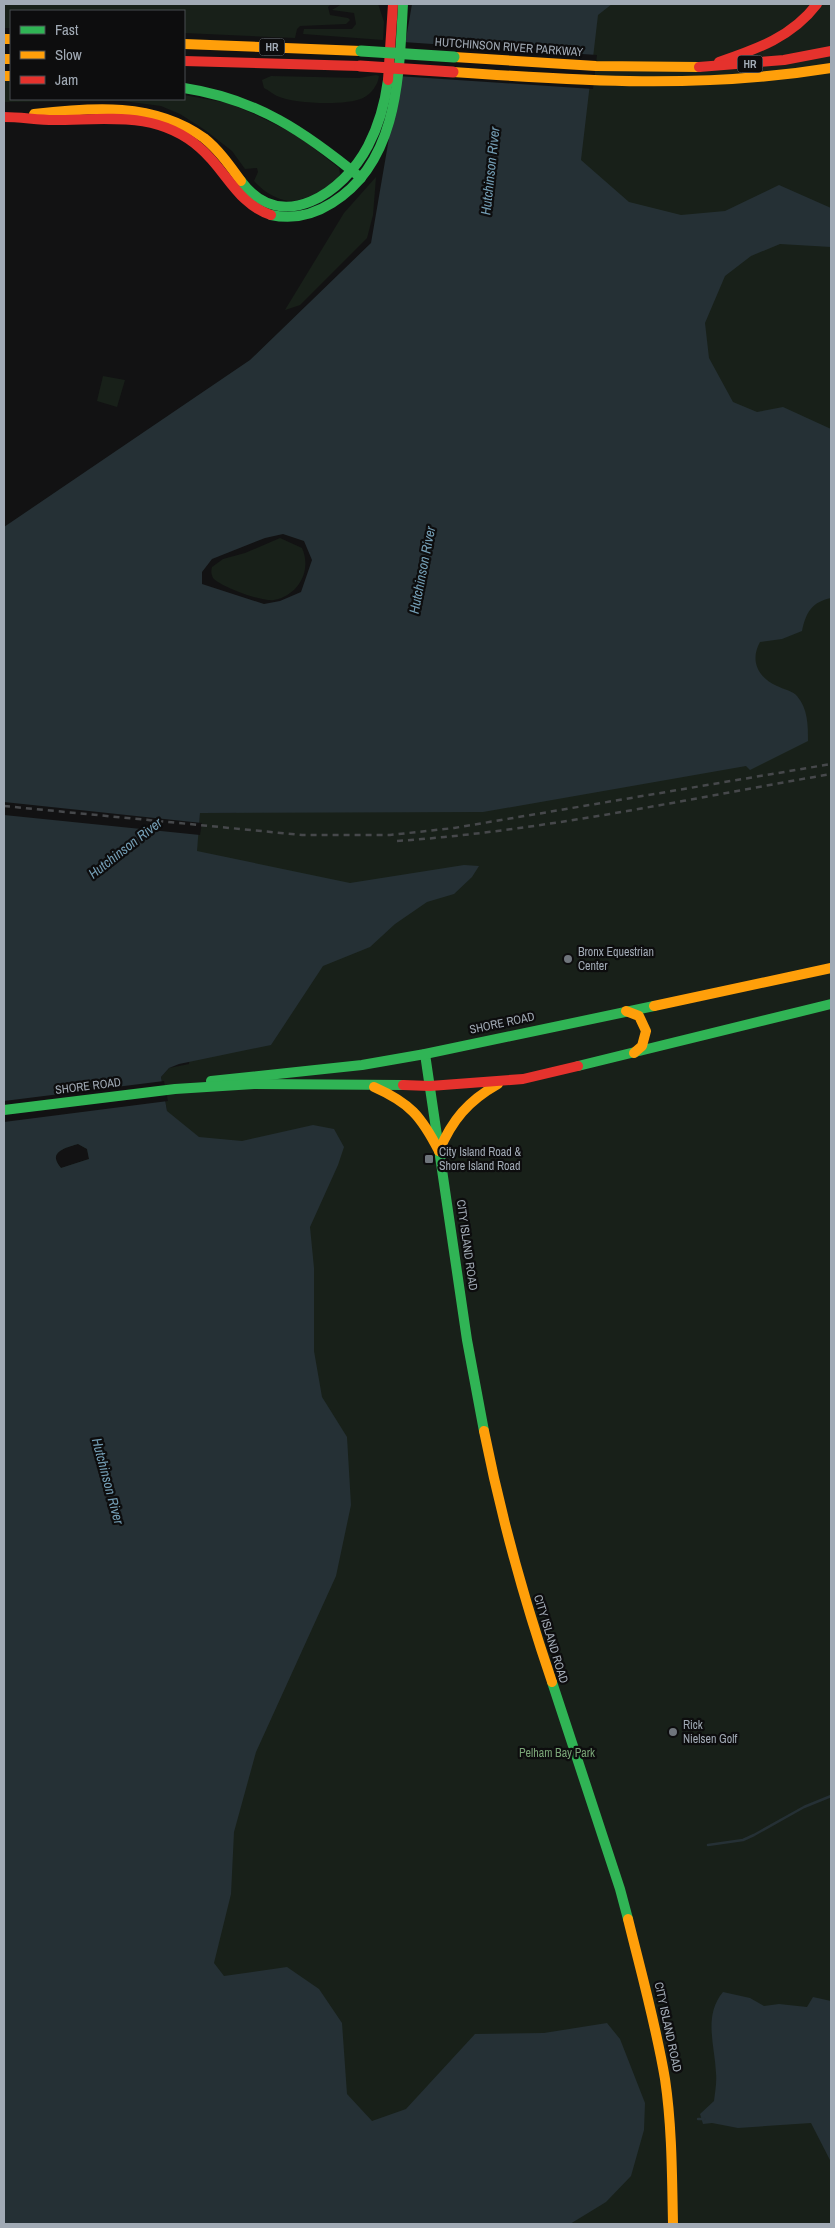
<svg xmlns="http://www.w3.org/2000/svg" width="835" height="2228" font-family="'Archivo Narrow',sans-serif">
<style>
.green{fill:#182019;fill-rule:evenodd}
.water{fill:#253035;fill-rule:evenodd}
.pier{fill:#121213}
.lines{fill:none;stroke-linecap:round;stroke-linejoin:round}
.stream{stroke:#253035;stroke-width:2.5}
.fast{stroke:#30b455;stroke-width:10}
.slow{stroke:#ff9f0a;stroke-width:10}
.jam{stroke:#e5322d;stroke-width:10}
.rail{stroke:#46484b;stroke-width:2.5;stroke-dasharray:6 5;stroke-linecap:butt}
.fast-bridge{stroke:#30b455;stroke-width:11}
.jam-bridge{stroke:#e5322d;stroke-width:11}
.poi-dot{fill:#6f757c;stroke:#0d0d0e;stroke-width:2}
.labels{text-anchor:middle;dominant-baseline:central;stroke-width:4.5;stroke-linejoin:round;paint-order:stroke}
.shield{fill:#0d0d0e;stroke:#757b83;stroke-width:1}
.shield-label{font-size:11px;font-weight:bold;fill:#a1aab5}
.street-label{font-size:12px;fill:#a1aab5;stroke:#0d0d0e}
.poi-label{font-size:12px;fill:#a1aab5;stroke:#0d0d0e;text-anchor:start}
.park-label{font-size:12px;fill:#79a376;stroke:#0d0d0e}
.water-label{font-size:14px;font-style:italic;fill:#749eb5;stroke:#0d0d0e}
</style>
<rect width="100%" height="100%" fill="#121213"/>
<g class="green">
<path d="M4,4H331L328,7L330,15L348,18L350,20L346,24L300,26L297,29L295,38L184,33V11H11V28H4Z"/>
<path d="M342,4H378L384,22L383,40L303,34L304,29H352L356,24L354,13L332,10Z"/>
<path d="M546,4H831V2224H364L238,2088L55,1155L59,1148L167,1111L161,1077L169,1068L189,1064L196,851L200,813H236ZM78,1144L87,1149L89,1159L61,1168C47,1152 65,1148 78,1144Z"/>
<path d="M376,75L379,76C378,85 371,94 363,98C346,106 294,104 277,96C273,94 268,90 264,88L262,80L271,76L359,78Z"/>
<path d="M4,80L11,81V99H184V95L228,103L254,114L297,135L339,168L340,174C331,187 301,205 284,200C272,197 262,190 254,181L258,172L257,168L245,169L232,151L205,130L180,114L161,106L123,101L4,102Z"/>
<path d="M376,177L373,215L367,238L300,305L285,310L344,213Z"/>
<path d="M103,376L125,380L117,407L97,401Z"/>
<path d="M280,538L302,548C312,570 299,595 274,600C262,602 221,587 213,578C211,574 211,571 212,567L223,559L245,553Z"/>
</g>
<g class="water">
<path d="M412,4H612L598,15L581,160L629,202L681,215L725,211L779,185L831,208V247L780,244L751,256L725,276L705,323L709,358L733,402L757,412L783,407L831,429V598C812,602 806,612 802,631L782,639L760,642C750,660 757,677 777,686C783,689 793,691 797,696C808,709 808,725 808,741L750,770L746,766L483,812L200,813L197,851L350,883L464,865L479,866L472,877L454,894L427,902L395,924L370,947L323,966L271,1045L179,1064L169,1068L161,1077L167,1111L199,1137L242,1141L313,1125L334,1129L344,1147L338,1165L310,1227L314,1268V1351L322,1397L347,1437L351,1505L336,1576L256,1752L234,1832L231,1894L214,1963L224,1976L287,1967L319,1989L342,2023L347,2094L372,2121L406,2109L475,2034L544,2033L607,2023L620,2039L645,2103L644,2130L631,2176L606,2202L570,2224H4V527L250,360L371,243ZM283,534L304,541L312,560L301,592L280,601L264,604L202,584V572L212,559L265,538ZM78,1144L87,1149L89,1159L61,1168C47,1152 65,1148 78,1144Z"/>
<path d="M723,1992L750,1998L764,2006L779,2004L807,2007L813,1997L831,2001V2162L811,2123L738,2128L712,2123L703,2124L700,2114L714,2101C715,2092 717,2082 716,2073C715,2046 703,2016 723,1992Z"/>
</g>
<g class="pier">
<path d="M403,42L597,55L593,89L397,76Z"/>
<path d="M4,802L202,823L200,835L4,815Z"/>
<path d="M164,1081L168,1101L4,1122V1101Z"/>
</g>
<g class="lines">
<g class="stream">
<path d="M708,1845L743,1840L754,1835L804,1807L831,1796"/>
<path d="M698,2119H704"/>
</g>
<g class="fast">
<path d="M184,88C257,99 305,132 361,178"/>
<path d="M241,181C282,236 344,192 368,146C379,125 385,103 388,80"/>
<path d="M271,215C294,220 313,215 332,203C399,162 399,74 403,4"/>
<path d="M425,1054L467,1340L484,1431"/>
<path d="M578,1066L831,1004"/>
<path d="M211,1081L362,1065L425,1054L654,1006"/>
<path d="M4,1110L175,1089L254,1084L403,1085"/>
<path d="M552,1682L620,1889L628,1919"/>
</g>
<g class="slow">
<path d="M4,39H11"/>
<path d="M184,44L361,51"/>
<path d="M454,57L596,66L699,67"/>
<path d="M4,59H11"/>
<path d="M453,72C582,81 702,89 831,68"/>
<path d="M4,76H11"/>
<path d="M34,114C92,107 154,102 204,138C219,150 230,166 241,181"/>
<path d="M654,1006L831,968"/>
<path d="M626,1011L639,1016L646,1031L642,1046L634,1053"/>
<path d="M374,1087C410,1103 421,1116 439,1151"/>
<path d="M439,1151C452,1120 468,1101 498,1084"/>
<path d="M484,1431C501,1516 524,1600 552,1682"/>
<path d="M628,1919C641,1972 656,2025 665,2079C672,2126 672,2176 673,2224"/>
</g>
<g class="jam">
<path d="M184,61L360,66"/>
<path d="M719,62C757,49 792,37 817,4"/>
<path d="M699,67L784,60L831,51"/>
<path d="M388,80L393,4"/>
<path d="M4,117C21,117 37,120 54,120C106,120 157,110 200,148C226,170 237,204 271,215"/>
<path d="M403,1085L430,1086L523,1079L578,1066"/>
</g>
<g class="rail">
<path d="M4,806L302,835H390L454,828L831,764"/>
<path d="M397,841C543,831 687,799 831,774"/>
</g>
<path class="fast-bridge" d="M361,51L454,57"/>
<path class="jam-bridge" d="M360,66L453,72"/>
</g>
<g class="poi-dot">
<circle cx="568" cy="959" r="5"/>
<rect x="424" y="1154" width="10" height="10" rx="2.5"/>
<circle cx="673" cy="1732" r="5"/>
</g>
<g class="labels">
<g class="shield">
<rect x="259.5" y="38.5" width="25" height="17" rx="4"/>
<rect x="737.5" y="55.5" width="25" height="17" rx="4"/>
</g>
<g class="shield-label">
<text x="272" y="47">HR</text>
<text x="750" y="64">HR</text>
</g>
<g class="street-label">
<text transform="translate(509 47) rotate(4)">HUTCHINSON RIVER PARKWAY</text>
<text transform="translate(502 1023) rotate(-12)">SHORE ROAD</text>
<text transform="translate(88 1086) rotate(-7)">SHORE ROAD</text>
<text transform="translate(467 1245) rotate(82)">CITY ISLAND ROAD</text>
<text transform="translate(551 1639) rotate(73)">CITY ISLAND ROAD</text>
<text transform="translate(668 2027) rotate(78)">CITY ISLAND ROAD</text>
</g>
<g class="poi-label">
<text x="578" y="952">Bronx Equestrian<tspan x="578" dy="14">Center</tspan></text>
<text x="439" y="1152">City Island Road &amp;<tspan x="439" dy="14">Shore Island Road</tspan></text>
<text x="683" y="1725">Rick<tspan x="683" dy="14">Nielsen Golf</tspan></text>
</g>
<g class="park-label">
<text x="557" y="1753">Pelham Bay Park</text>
</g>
<g class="water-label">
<text transform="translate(490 171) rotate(-84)">Hutchinson River</text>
<text transform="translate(422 570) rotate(-79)">Hutchinson River</text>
<text transform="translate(125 848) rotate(-38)">Hutchinson River</text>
<text transform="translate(108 1481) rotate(75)">Hutchinson River</text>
</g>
</g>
<rect width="835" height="2228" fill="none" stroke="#a1aab5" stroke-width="10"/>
<rect x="10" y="10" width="175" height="90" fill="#0d0d0e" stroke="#484c51"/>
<rect x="20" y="26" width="25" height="8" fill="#30b455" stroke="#484c51"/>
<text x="55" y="35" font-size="15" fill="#a1aab5">Fast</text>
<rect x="20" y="51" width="25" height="8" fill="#ff9f0a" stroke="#484c51"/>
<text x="55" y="60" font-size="15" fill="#a1aab5">Slow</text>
<rect x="20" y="76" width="25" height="8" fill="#e5322d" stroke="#484c51"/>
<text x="55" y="85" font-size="15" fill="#a1aab5">Jam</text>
</svg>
